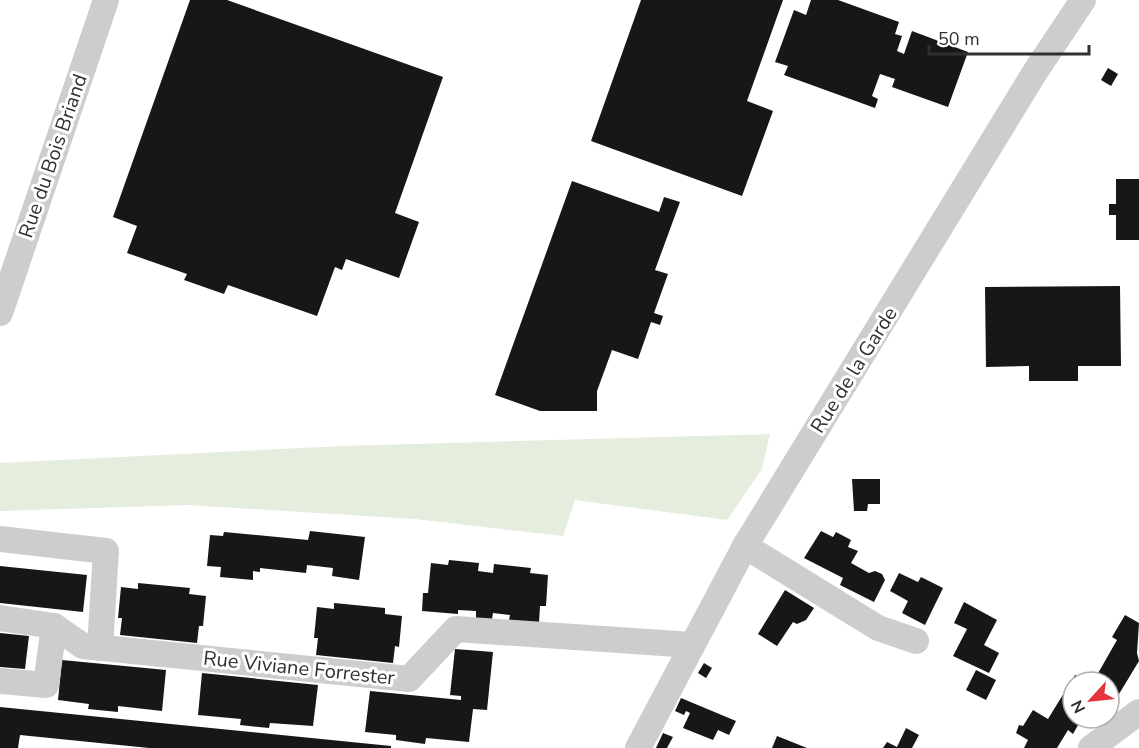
<svg xmlns="http://www.w3.org/2000/svg" width="1139" height="748" font-family="'Nunito Sans',sans-serif">
<style>
.green{fill:#e5edde}
.building{fill:#171717}
.lines{fill:none;stroke-linecap:round;stroke-linejoin:round}
.minor{stroke:#cdcdcd;stroke-width:26}
.labels{text-anchor:middle;dominant-baseline:central;stroke-width:6;stroke-linejoin:round;paint-order:stroke}
.street-label{font-size:20px;fill:#303030;stroke:#fff}
</style>
<rect width="100%" height="100%" fill="#fff"/>
<path class="green" d="M770,434L762,469L727,520L575,500L563,536L415,519L187,505L0,511V463L342,446Z"/>
<g class="building">
<path d="M190,0H227L443,77L395,213L419,222L399,278L346,259L342,270L335,267L317,316L228,285L224,294L184,280L187,274L127,253L137,226L113,217Z"/>
<path d="M641,0H783L747,101L773,111L742,196L591,141Z"/>
<path d="M811,0H838L899,22L895,34L902,36L897,51L904,54L912,31L968,52L948,107L892,87L895,79L880,74L872,96L878,99L875,108L784,75L788,66L775,62L794,10L806,15Z"/>
<path d="M1108,68L1118,74L1111,86L1101,80Z"/>
<path d="M1116,179H1139V240H1116V215H1109V204H1116Z"/>
<path d="M572,181L659,212L664,197L680,202L655,270L668,274L654,313L663,316L660,325L651,322L638,359L612,350L597,391V411H540L495,395Z"/>
<path d="M1120,286L1121,366H1078V381H1029V366L986,367L985,287Z"/>
<path d="M852,479H880V504H868L867,511H854Z"/>
<path d="M310,531L365,537L359,580L332,576L333,568L307,565L306,573L260,568V572L253,571V580L220,577L221,567L207,566L210,535L223,536L224,532L308,540Z"/>
<path d="M821,531L833,537L836,532L851,540L848,547L858,551L851,563L869,573L875,571L882,574L885,580L874,602L840,585L843,578L804,558Z"/>
<path d="M449,560L479,563L478,571L493,573L494,564L531,568L530,573L548,575L546,606H540L539,623L509,620L510,615L493,613L492,619L476,618V611L458,610V614L422,611L423,593H428L431,563L448,565Z"/>
<path d="M0,566L87,575L83,612L0,603Z"/>
<path d="M899,573L918,582L921,577L943,588L925,625L902,613L908,601L890,591Z"/>
<path d="M138,583L190,588L189,594L206,596L203,626H199L197,643L120,635L122,618H118L121,587L138,589Z"/>
<path d="M785,590L814,608L806,620L797,624L793,622L777,646L758,634Z"/>
<path d="M964,602L997,620L984,645L999,653L989,673L953,656L967,629L954,623Z"/>
<path d="M334,603L385,608V614L402,616L399,647L395,646L393,663L316,655L318,638H314L317,607L334,609Z"/>
<path d="M1125,615L1139,623L1137,653L1139,661L1116,699L1109,695V682H1093L1117,640L1112,637Z"/>
<path d="M0,633L29,636L25,669L0,667Z"/>
<path d="M455,649L493,652L487,710L473,709L469,742L426,738L425,744L396,740V735L365,732L370,691L461,700V696L450,695Z"/>
<path d="M62,660L166,670L162,711L118,706V712L88,709L89,704L58,700Z"/>
<path d="M704,663L712,668L706,678L698,673Z"/>
<path d="M976,670L996,680L986,700L966,690Z"/>
<path d="M202,673L318,685L313,726L270,723L269,728L240,725L241,719L198,715Z"/>
<path d="M1075,675L1088,682H1073V718H1082L1073,734L1068,730L1057,748H1024L1028,740L1016,733L1019,725L1023,726L1033,710L1048,719Z"/>
<path d="M681,698L736,721L729,735L718,730L713,740L683,728L690,713L686,711L684,715L675,711Z"/>
<path d="M0,707L391,746V748H149L20,735L18,748H0Z"/>
<path d="M906,728L919,735L912,748H883L887,742L897,747Z"/>
<path d="M663,733L673,737L667,748H656Z"/>
<path d="M777,736L807,748H772Z"/>
</g>
<g class="lines">
<g class="minor">
<path d="M0,313L106,0"/>
<path d="M0,539L106,551L100,648"/>
<path d="M745,546L878,628L916,641"/>
<path d="M0,618L54,626L83,646L409,679L456,629L692,645"/>
<path d="M0,681L46,685L54,626"/>
<path d="M638,748L745,546L1035,72L1083,0"/>
<path d="M1091,748L1139,712"/>
</g>
</g>
<g class="labels">
<g class="street-label">
<text transform="translate(53 156) rotate(-71)">Rue du Bois Briand</text>
<text transform="translate(854 370) rotate(-58)">Rue de la Garde</text>
<text transform="translate(299 668) rotate(6)">Rue Viviane Forrester</text>
</g>
</g>
<g transform="translate(1091 700) rotate(243)"><circle r="28" fill="#ffffff" stroke="#acacac" stroke-width="1.5"/>
<path d="M0-4.5L10 22L0 15L-10 22Z" fill="#e5333b"/>
<text y="-9" font-size="16" font-weight="bold" text-anchor="middle" fill="#303030">N</text>
</g>
<path d="M929 45v9h160v-9" fill="none" stroke="#303030" stroke-width="3"/>
<text x="938" y="45" font-size="18" fill="#303030" stroke="#ffffff" stroke-width="4.5" paint-order="stroke">50 m</text>
</svg>
